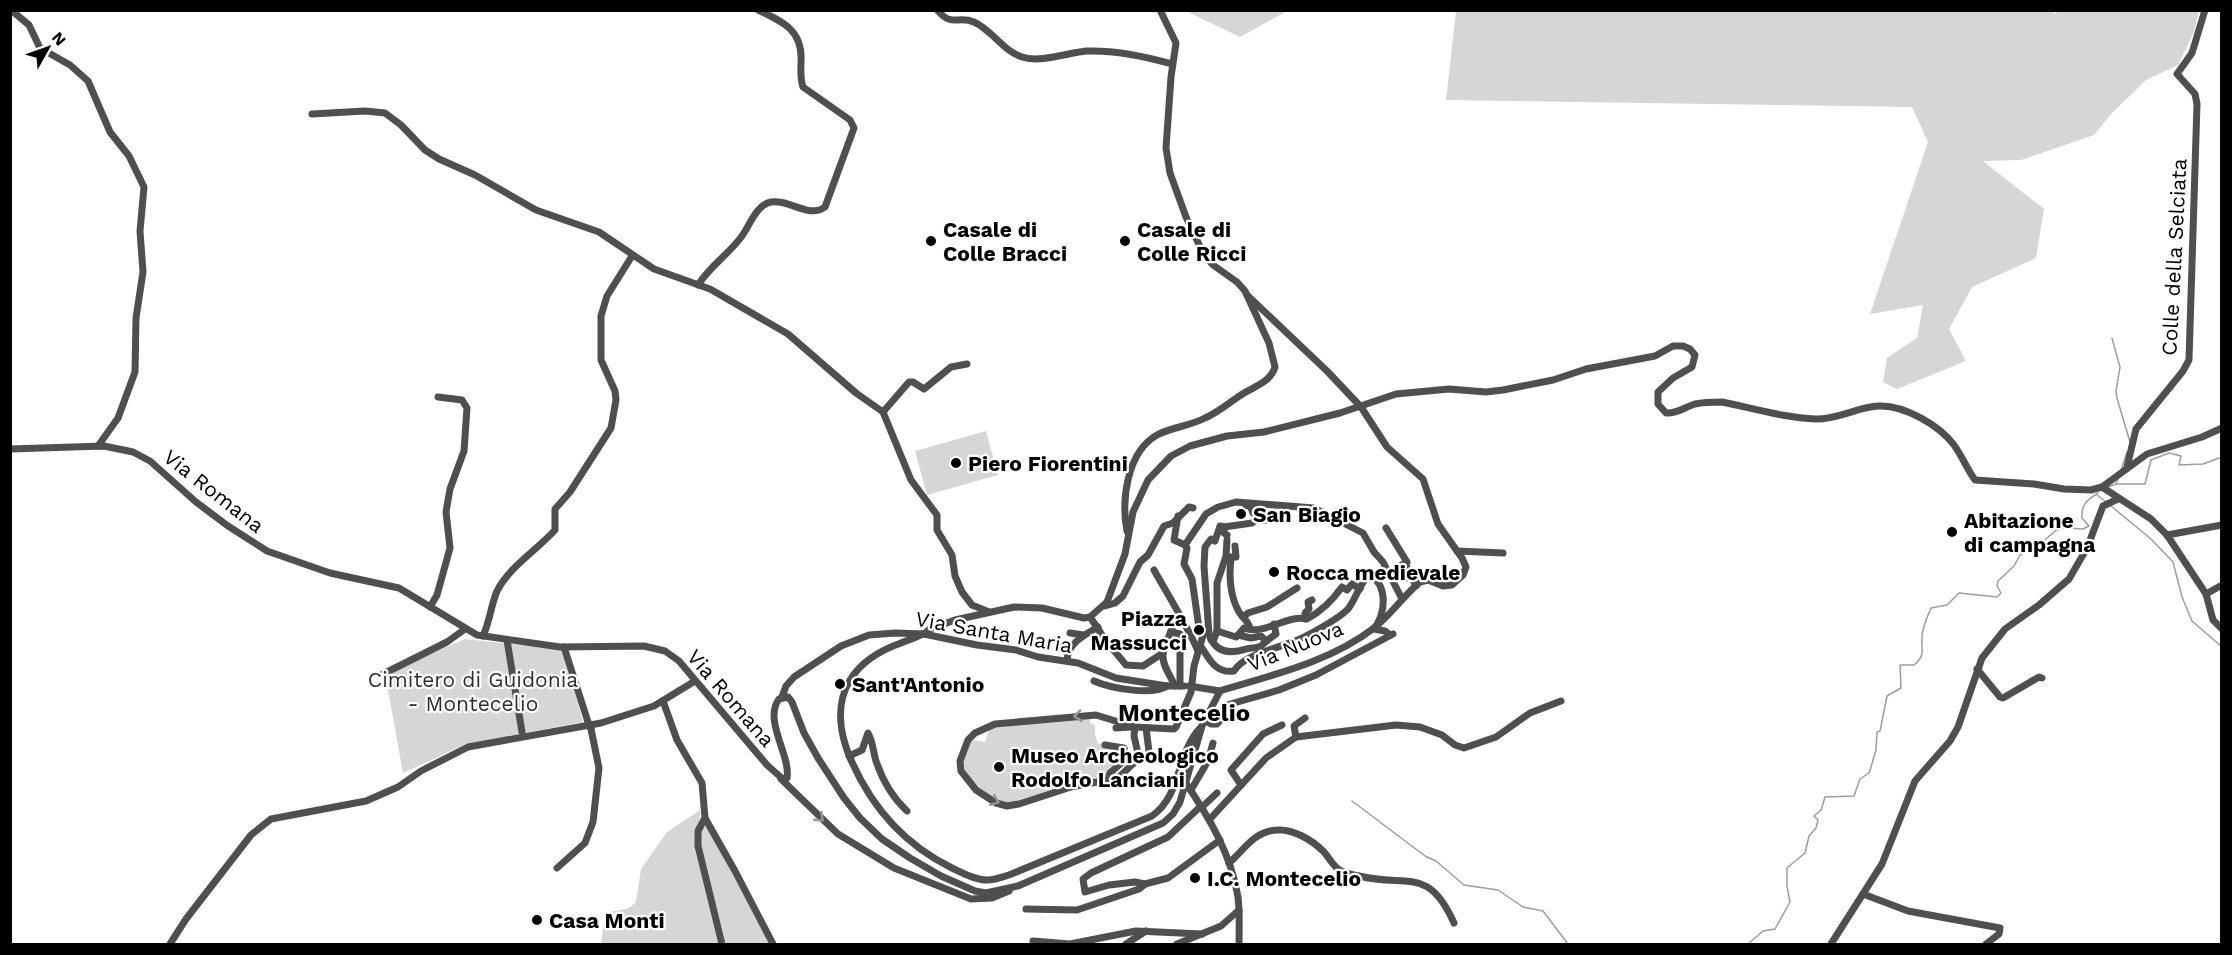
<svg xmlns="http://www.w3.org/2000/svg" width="2232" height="955" font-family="'Work Sans',sans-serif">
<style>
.green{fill:#d6d6d6}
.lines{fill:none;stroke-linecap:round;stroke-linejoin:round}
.stream{stroke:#9d9d9d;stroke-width:1.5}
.minor{stroke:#4f4f4f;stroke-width:7}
.minor-bridge{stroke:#4f4f4f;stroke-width:7}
.oneway{stroke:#959595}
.poi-dot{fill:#000;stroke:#fff;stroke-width:2}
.labels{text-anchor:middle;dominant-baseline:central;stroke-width:4.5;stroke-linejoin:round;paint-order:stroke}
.poi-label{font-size:21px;font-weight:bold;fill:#000;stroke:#fff;text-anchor:start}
.street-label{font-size:21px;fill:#000;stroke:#fff}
.park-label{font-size:21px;fill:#2d2d2d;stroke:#fff}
.quarter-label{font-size:24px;font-weight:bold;fill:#000;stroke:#fff}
</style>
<rect width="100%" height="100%" fill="#fff"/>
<g class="green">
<path d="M2053,10L2055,14L2058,10L2199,11L2194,32L2178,65L2146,80L2111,114L2094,135L2021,160L1983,161L2044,209L2036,258L1972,287L1949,329L1966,361L1897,389L1883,382L1887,358L1917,338L1923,305L1870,314L1928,142L1912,107L1446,100L1456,11Z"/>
<path d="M1186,11H1287L1240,37Z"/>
<path d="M986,431L998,475L927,495L915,451Z"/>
<path d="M465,639L563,650L583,722L466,744L403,773L385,674Z"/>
<path d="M1090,718V723L1095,725V735L1098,744L1103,743L1108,760L1114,759L1116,765L1108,776L1071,783L1010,803L991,799L966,775L963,758L970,743L974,740L985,742L989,730L993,727Z"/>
<path d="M700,810V821L694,836L719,944H601L605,913L629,908L636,902L641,869L667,832Z"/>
<path d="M708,826L771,944H726L703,857L699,835L703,828Z"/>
</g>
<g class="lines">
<g class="stream">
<path d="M2112,338L2120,367L2116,391L2117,398L2130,442"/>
<path d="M2121,470L2127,452"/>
<path d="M2116,484L2118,478"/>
<path d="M2108,487L2116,484H2145L2151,460L2169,453L2181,456L2179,465L2203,464L2222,457"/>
<path d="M2097,495L2105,501"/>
<path d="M2111,506L2151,539L2173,562L2182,597L2192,621L2222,647"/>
<path d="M1352,801L1425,856L1436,861L1464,885L1498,890L1523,907L1543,911L1568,944"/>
<path d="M1748,944L1763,931L1775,929L1790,902L1787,886V868L1805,853L1809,836L1816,828L1818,820L1814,816L1821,810L1825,797L1854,796L1860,779L1869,773L1871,767L1876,750L1877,732L1880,731L1887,696L1901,688L1900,665H1914C1926,655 1921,650 1922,638C1922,628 1927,617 1931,608L1947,605L1959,593L1997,597L2001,593L1997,586L1998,581L2014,566L2020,555L2038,546L2055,531L2064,528L2083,529L2089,526L2082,518C2081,504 2087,500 2098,493"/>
</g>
<g class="minor">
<path d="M11,10L29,25L40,48L70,65L88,81L110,132L129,156L144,187L140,231L143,272L136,318L135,372L118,418L98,446"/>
<path d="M937,10C953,28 957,15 974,22C992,30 1003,51 1022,57C1039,63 1068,53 1086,51C1116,50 1144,56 1172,64"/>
<path d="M312,114L365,111L385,113L401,125L425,150L439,159L475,175L536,210L599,232L654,269L710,289L788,334L856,393L883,412L911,480L937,515V530L952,555L955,576L962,592L972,605L989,612"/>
<path d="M698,285C710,266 729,254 742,236C750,225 756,205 771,202C790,199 808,219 825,207L854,128L850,120L803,87C800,79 801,71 801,62C803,31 784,22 758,10"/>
<path d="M883,412L909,382H913L924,389L951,367L967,364"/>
<path d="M10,449L104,446L133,452L150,461L196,502L228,526L267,551L330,573L399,588L477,635L560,647L644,646L665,651L679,661L767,765L784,780L787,778C791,756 763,720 779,699L788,697L792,702L804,733L818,758L844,798L860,818L882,839L910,858L941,876L975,891L986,893L1018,886L1163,823L1173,814L1180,802L1202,726L1220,691C1272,675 1330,662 1374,628C1391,615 1403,596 1420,582L1428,580L1443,586L1452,585L1463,575L1466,567L1462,558L1438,524L1423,479L1387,447L1361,407L1327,371L1247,295"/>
<path d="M2127,467L2136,429L2183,371L2189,360L2197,104L2195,94L2177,74L2192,53L2205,10"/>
<path d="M2102,487L2151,519L2167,535L2206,594L2213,620L2222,629"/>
<path d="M1178,516L1174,540L1185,545"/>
<path d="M1224,527L1252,523L1256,520H1271L1280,517L1253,513L1250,505L1246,506"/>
<path d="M1386,528L1407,562L1405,563"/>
<path d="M1127,531C1121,500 1127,452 1157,435C1172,427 1190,426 1205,418C1219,412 1231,401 1244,393C1256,386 1271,381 1275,367L1269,343L1245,291L1237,282L1213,265L1204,255L1186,217L1170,173L1166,148L1171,77L1176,43L1160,10"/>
<path d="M2167,535L2222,525"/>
<path d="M1457,551L1503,553"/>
<path d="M1228,557H1236L1235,546"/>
<path d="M1231,558C1229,575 1230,596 1239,612C1243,618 1248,621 1250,628"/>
<path d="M1154,570C1169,597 1186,623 1198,651"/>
<path d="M1411,576L1406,578L1400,566L1405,563L1416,586"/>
<path d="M2206,594L2222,585"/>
<path d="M1105,606L1115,603L1123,596L1140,562L1148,555L1164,526L1173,523L1189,507L1193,508"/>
<path d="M430,607L437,595L450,548L446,512L450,489L464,451L467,408L462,400L438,397"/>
<path d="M1090,617L1107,602L1125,554L1133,512L1148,480L1171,456L1190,446L1227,436L1264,432L1340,413L1396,394L1449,389L1486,392L1503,390L1553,380L1586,369L1655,356L1673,346H1683L1690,349L1695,355L1692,367L1673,378L1658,392V404L1666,413C1677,414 1685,407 1695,404C1704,402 1713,402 1722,402C1752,408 1785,418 1816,419C1840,419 1857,407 1879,406C1904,405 1939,425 1954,445C1962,456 1967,469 1975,480L2034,484L2064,489L2091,490L2102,487L2147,454L2202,437L2222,428"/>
<path d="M1243,617L1248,613L1267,607L1297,588"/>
<path d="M1305,619V613L1309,609L1308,602L1312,600"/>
<path d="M1217,631L1236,637L1238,635L1251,638L1261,636L1265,640"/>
<path d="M1171,632L1180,634V686"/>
<path d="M1070,633L1084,635"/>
<path d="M922,634C916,638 908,640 901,643C881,650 861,662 850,680C835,705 840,735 851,760C872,808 905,845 952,868C963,873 975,880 987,880C994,880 1002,877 1009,875L1152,816C1182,795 1176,754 1200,728"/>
<path d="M924,634L930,629L955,620L1014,607L1042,608L1084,618L1090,617L1106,641L1126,665L1143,666L1163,653"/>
<path d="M1209,634L1204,566L1205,547L1211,539L1215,541L1220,526L1224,527V533L1227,535"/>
<path d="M1238,635L1244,628C1264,636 1287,614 1307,619C1322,611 1332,601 1342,587L1347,590L1352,584L1360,589"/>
<path d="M483,636C490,621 491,605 497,591C509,567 537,550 555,530V509L570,492L611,428L616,400L615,391L601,360V316L607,296L632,256"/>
<path d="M1210,637C1217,653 1231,654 1246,649C1251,647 1256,649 1261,646C1266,641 1270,638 1276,634L1274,624"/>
<path d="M507,640L522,732"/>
<path d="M1211,640L1214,639L1217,631V583L1226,556L1227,540"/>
<path d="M1200,645C1209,658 1215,674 1234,671C1245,653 1285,647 1304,637C1314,632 1341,617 1348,609C1356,599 1360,582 1370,574C1388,587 1386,612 1374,629L1385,631L1390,635"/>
<path d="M564,647L588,722"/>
<path d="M1067,661C1067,644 1084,635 1098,627"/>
<path d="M1977,669L2000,697L2003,698L2039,677L2042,678"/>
<path d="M383,674L447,642L465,629"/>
<path d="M1094,681C1110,688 1152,696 1167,686"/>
<path d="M1175,686C1171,677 1162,665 1163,655C1163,651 1175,619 1178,614"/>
<path d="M1189,686L1220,691"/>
<path d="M782,697L786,686L794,677L841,646L869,635L895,633L924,634L977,645L1016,650L1038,657L1078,663L1116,678L1167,686H1184"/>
<path d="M663,701L677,740L702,783L705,818L735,871L773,944"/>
<path d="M1184,710L1211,724H1217L1225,715L1227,705L1279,690L1316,675L1393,634"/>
<path d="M1135,727L1134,736L1139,758L1118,778L1071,787L1019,804L1007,806L996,803L976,790L961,771L960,761L968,740L975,733L995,724L1096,715L1135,727L1174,729L1176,727L1191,692L1194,666L1204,632L1202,628H1199L1192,579L1184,564L1187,548L1185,545L1206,514L1218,507L1236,502L1314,508L1363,533L1374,552L1383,562L1402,599"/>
<path d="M1116,728L1131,727"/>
<path d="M1146,728L1150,759"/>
<path d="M1296,737L1294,726L1305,718"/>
<path d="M1105,745L1124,748L1127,758L1110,773L1108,780"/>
<path d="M849,756L862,750L868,733C873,741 873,752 876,761C882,779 893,798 907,811"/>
<path d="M781,779L838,834L894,868L971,899L992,898L1009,891"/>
<path d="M1185,782C1209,817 1231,854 1238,897C1240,913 1239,929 1239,944"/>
<path d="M1241,785L1231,770L1263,734L1282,725"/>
<path d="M1191,790L1208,761L1213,743"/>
<path d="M1202,807L1217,793"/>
<path d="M705,818L698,831V846L722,944"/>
<path d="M1210,819L1266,758L1296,737L1396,725L1420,727L1442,735L1455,745L1464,748L1496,737L1530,713L1561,701"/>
<path d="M1229,863C1244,850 1255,830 1278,830C1293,829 1312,840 1323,851C1329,857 1333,867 1341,871C1347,874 1353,875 1359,876C1407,888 1428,865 1454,923"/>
<path d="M557,868L585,843L593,822L599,768L591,729"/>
<path d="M1145,884L1135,882L1109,885L1085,892L1083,879L1091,873L1168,837L1201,806"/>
<path d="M1863,894L1908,911L2000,928L1999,934L1986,944"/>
<path d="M1026,909L1077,910L1139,889L1145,884L1168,878L1220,840"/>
<path d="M1033,941L1070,944L1136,931L1202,934"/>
<path d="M170,944L186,919L251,835L271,819L366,801L398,787L421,771L468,747L601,723L654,706L695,681"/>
<path d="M1126,944L1146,931"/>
<path d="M1177,944L1221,926L1239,910"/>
<path d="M1831,944L1882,864L1915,781L1950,741L1958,727L1982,658L2005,629L2039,605L2069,579L2087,548L2103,506L2118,499"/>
</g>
<path class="minor-bridge" d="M588,722L591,729"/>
</g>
<defs><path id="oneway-chevron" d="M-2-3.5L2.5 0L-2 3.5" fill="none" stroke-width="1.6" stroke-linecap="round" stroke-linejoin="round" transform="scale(1.5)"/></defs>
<g class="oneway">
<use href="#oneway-chevron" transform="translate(1078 716) rotate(173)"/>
<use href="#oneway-chevron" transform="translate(995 801) rotate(22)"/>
<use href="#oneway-chevron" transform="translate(820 818) rotate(43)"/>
</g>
<g class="poi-dot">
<circle cx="931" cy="241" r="6"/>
<circle cx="1125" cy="241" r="6"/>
<circle cx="956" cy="463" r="6"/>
<circle cx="1241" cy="514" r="6"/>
<circle cx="1952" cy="532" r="6"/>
<circle cx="1274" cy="572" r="6"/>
<circle cx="1199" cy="630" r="6"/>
<circle cx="840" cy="684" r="6"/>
<circle cx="999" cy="767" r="6"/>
<circle cx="1195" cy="878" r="6"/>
<circle cx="537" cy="920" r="6"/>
</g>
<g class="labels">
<g class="poi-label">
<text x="943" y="229">Casale di<tspan x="943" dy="24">Colle Bracci</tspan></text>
<text x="1137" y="229">Casale di<tspan x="1137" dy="24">Colle Ricci</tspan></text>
<text x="968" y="463">Piero Fiorentini</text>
<text x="1253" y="514">San Biagio</text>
<text x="1964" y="520">Abitazione<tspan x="1964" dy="24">di campagna</tspan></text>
<text x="1286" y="572">Rocca medievale</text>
<text x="1187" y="618" text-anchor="end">Piazza<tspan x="1187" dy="24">Massucci</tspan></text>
<text x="852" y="684">Sant'Antonio</text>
<text x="1011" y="755">Museo Archeologico<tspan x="1011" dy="24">Rodolfo Lanciani</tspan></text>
<text x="1207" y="878">I.C. Montecelio</text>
<text x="549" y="920">Casa Monti</text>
</g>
<g class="street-label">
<text transform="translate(2174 257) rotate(-87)">Colle della Selciata</text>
<text transform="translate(214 491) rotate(38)">Via Romana</text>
<text transform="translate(994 632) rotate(10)">Via Santa Maria</text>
<text transform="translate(1295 646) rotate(-22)">Via Nuova</text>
<text transform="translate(731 698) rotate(49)">Via Romana</text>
</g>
<g class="park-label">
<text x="473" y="679">Cimitero di Guidonia<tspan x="473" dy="24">- Montecelio</tspan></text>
</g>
<g class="quarter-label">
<text x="1184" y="713">Montecelio</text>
</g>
</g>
<rect width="2232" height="955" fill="none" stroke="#000000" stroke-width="24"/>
<g transform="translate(48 48) rotate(50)" stroke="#ffffff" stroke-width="4.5" paint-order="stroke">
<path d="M0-4.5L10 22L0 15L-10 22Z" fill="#000000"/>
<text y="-9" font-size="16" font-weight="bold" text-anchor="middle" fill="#000000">N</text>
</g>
</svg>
